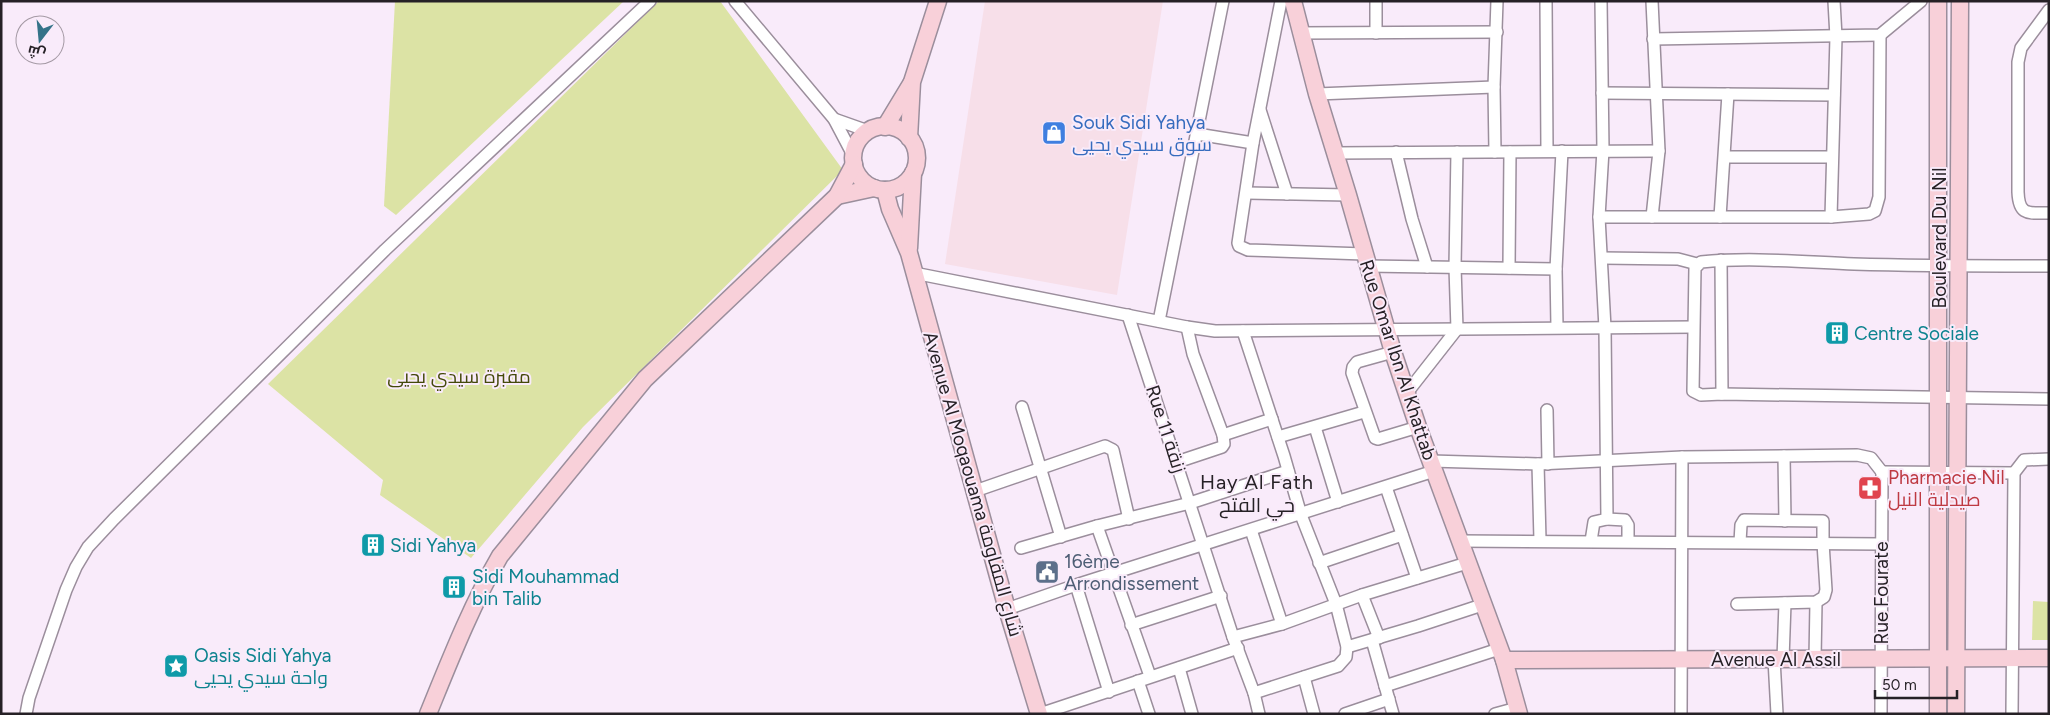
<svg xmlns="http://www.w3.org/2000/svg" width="2050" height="715" font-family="Figtree,Cairo,sans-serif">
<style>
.commercial{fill:#f7dfe9}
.green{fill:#dce3a5}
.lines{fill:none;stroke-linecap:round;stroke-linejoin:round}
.street-casing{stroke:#9b8e9c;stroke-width:14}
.secondary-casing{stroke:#9b8e9c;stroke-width:19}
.street{stroke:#fff;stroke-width:11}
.secondary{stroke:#f8d0d9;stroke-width:16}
.labels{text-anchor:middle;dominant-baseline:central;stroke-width:4;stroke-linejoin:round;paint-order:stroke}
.shop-label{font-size:19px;fill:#366cbe;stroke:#f9ebfa;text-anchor:start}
.street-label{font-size:19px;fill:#262126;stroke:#f9ebfa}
.culture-label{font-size:19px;fill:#0d838f;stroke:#f9ebfa;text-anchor:start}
.park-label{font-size:19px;fill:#44490a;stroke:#f9ebfa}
.health-label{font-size:19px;fill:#be3a42;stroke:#f9ebfa;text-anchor:start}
.service-label{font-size:19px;fill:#4e5e75;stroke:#f9ebfa;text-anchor:start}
.neighbourhood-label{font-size:20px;letter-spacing:1px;fill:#262126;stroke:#f9ebfa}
</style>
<rect width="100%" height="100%" fill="#f9ebfa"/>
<path class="commercial" d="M985,1H1163L1117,295L945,264Z"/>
<g class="green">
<path d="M395,1H624L396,215L384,206Z"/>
<path d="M659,1H720L843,170L583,427L471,558L380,495L383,480L268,384Z"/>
<path d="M2033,601L2049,602V640H2032Z"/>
</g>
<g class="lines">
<defs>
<g id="street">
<path d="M735,1L834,119L853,155"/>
<path d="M1281,1L1253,143L1238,243L1239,246L1248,250L1364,254"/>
<path d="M1546,1L1547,151"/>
<path d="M1652,1L1659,151L1652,217"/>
<path d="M2049,10L2021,48L2018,62V192C2019,216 2028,213 2049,213"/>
<path d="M1300,33L1497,32"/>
<path d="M1376,33V1"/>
<path d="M1653,39L1880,35L1921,1"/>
<path d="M1602,93L1834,95"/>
<path d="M1317,94L1494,87"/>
<path d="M1260,110L1287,194"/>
<path d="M834,119L868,131"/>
<path d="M1197,134L1253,143"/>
<path d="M1396,152L1412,219L1427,267"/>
<path d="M1495,152L1494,87L1497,1"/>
<path d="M1335,153L1659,151"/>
<path d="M1725,157H1832"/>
<path d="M1247,193L1348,195"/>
<path d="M1599,217H1831L1869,214L1875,211L1879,197L1880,35"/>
<path d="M1720,217L1728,94"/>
<path d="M1831,217L1836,37L1834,1"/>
<path d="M1602,258L1678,259L1697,264"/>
<path d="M1721,260L1722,394"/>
<path d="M1368,266L1556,269"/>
<path d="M2049,266C1984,266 1919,266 1854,264C1803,262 1751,257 1701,262L1695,268L1693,391L1701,395L1722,394L2049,399"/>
<path d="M1509,268L1510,152"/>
<path d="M914,273L1187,327L1215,331L1693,327"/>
<path d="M1128,315L1233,637L1254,693L1259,714"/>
<path d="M1159,321L1223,1"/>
<path d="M1557,327L1556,269L1562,151"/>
<path d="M1243,331L1284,456L1301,515L1336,604L1347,647L1346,657L1338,666L1254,693"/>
<path d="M1393,352L1357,362L1353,367L1352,373L1375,438L1378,439L1418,427"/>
<path d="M1406,394L1457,329L1455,267L1457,152"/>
<path d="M1022,407L1061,537"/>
<path d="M1547,410L1548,464"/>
<path d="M1315,427L1338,502"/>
<path d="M1223,435L1272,419"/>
<path d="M1278,437L1364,412"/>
<path d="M1784,456L1785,521"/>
<path d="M1431,461L1538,464L1682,457L1857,455L1871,458L1882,472"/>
<path d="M1177,462L1222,447L1224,444L1223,435L1193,354L1187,327"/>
<path d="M1538,464L1540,540"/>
<path d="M1882,472L2014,473"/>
<path d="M1386,487L1417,578"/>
<path d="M975,491L1105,446L1113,450L1129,519"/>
<path d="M1607,519L1625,520L1628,525V541"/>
<path d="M1097,526L1150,676"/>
<path d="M1251,530L1282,624"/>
<path d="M1459,541L1881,544"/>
<path d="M1591,541L1594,522L1607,519L1605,328L1599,217L1603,150L1601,1"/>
<path d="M1021,548L1097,526L1190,503L1288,471"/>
<path d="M1319,563L1402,535"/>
<path d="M1076,585L1109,692"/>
<path d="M1362,595L1379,638"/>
<path d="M1737,604L1816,602L1824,597L1826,590L1823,543V521L1744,520L1741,525L1740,542"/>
<path d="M1007,609L1076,585L1434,471"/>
<path d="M1131,625L1221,596"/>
<path d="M1233,637L1282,624L1362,595L1467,563"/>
<path d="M1372,640L1393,714"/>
<path d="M1347,647L1418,626L1482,605"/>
<path d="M1774,659L1777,714"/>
<path d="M1783,659L1785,603"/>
<path d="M1815,659L1816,602"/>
<path d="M1179,668L1192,714"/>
<path d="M1304,677L1314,714"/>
<path d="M1138,681L1149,714"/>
<path d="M1385,686L1499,649"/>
<path d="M26,714L29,698L66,590L76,567L88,547L114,519L385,250L650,1"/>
<path d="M1040,714L1238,648"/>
<path d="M1345,714L1389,699"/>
<path d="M1495,714L1517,708"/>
<path d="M1681,714L1682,457"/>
<path d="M1881,714L1882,472"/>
<path d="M2012,714L2014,473L2024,460L2049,459"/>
</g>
<g id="secondary">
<path d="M1293,1L1317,94L1348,195L1393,352L1418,427L1504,660L1519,714"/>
<circle cx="885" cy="158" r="32"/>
<path d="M885,127L911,84"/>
<path d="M909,138L912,82L938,1"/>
<path d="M885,190L890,209L909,253L1007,609L1039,714"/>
<path d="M837,196L874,188"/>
<path d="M909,248L913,173"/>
<path d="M1504,660L2049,658"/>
<path d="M428,714C450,660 471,606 500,556L645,379L837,196L854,164"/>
<path d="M1938,714V3"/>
<path d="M1956,714L1960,3"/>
</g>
</defs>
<use href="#street" class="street-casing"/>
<use href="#secondary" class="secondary-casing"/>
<use href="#street" class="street"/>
<use href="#secondary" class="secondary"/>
</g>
<defs>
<symbol id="shop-square" viewBox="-11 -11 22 22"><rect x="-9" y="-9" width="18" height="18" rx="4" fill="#3f7fe0" stroke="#f9ebfa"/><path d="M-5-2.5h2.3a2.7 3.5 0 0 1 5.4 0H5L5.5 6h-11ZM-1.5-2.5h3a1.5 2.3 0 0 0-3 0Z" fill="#fff"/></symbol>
<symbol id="building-square" viewBox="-11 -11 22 22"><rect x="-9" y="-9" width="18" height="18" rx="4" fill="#0f9aa8" stroke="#f9ebfa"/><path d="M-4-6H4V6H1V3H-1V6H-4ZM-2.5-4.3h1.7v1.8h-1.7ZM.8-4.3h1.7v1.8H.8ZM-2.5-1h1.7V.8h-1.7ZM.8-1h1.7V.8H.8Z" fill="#fff"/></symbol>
<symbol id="pharmacy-square" viewBox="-11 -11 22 22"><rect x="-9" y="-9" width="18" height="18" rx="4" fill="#e0444e" stroke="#f9ebfa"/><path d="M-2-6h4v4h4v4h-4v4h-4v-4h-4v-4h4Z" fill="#fff"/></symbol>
<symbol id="civic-square" viewBox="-11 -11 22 22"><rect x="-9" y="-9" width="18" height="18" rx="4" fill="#5c6f8a" stroke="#f9ebfa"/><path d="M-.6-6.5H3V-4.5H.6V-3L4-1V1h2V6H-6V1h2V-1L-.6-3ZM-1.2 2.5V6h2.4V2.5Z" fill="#fff"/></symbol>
<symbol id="sight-square" viewBox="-11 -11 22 22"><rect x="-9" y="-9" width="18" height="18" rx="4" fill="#0f9aa8" stroke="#f9ebfa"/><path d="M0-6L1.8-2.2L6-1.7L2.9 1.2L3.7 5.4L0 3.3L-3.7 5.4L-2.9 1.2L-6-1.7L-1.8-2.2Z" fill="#fff"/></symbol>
</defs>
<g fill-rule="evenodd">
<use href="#shop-square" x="1040" y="119" width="28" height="28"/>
<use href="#building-square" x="1823" y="319" width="28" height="28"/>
<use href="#pharmacy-square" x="1856" y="474" width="28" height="28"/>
<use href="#building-square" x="359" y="531" width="28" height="28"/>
<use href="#civic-square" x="1033" y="558" width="28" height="28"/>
<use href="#building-square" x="440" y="573" width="28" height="28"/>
<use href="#sight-square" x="162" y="652" width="28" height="28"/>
</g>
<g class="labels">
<g class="shop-label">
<text x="1072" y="122">Souk Sidi Yahya<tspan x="1072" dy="22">سوق سيدي يحيى</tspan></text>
</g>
<g class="street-label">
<text transform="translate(1939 238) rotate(-90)">Boulevard Du Nil</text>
<text transform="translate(1398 360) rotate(72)">Rue Omar Ibn Al Khattab</text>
<text transform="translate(1166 429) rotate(72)">Rue 11 زنقة</text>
<text transform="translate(973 484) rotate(74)">Avenue Al Moqaouama شارع المقاومة</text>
<text transform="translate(1881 593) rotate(-90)">Rue Fourate</text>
<text x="1776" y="659">Avenue Al Assil</text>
</g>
<g class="culture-label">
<text x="1854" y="333">Centre Sociale</text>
<text x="390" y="545">Sidi Yahya</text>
<text x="472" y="576">Sidi Mouhammad<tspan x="472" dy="22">bin Talib</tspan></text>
<text x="194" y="655">Oasis Sidi Yahya<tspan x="194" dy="22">واحة سيدي يحيى</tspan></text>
</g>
<g class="park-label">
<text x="459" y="376">مقبرة سيدي يحيى</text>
</g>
<g class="health-label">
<text x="1888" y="477">Pharmacie Nil<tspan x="1888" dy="22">صيدلية النيل</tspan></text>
</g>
<g class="service-label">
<text x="1064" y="561">16ème<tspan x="1064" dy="22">Arrondissement</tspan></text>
</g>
<g class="neighbourhood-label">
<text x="1257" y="482">Hay Al Fath<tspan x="1257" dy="23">حي الفتح</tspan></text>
</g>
</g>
<rect width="2050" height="715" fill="none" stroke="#262126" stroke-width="5"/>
<g transform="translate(40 40) rotate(196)"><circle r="24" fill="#f9ebfa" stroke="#a59aa5"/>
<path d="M0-4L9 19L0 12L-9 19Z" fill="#357389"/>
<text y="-8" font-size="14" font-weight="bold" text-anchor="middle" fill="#262126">ش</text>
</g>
<path d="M1875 690v8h82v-8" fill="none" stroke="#262126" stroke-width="2.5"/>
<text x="1882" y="690" font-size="15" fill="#262126" stroke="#f9ebfa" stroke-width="4" paint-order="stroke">50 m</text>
</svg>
